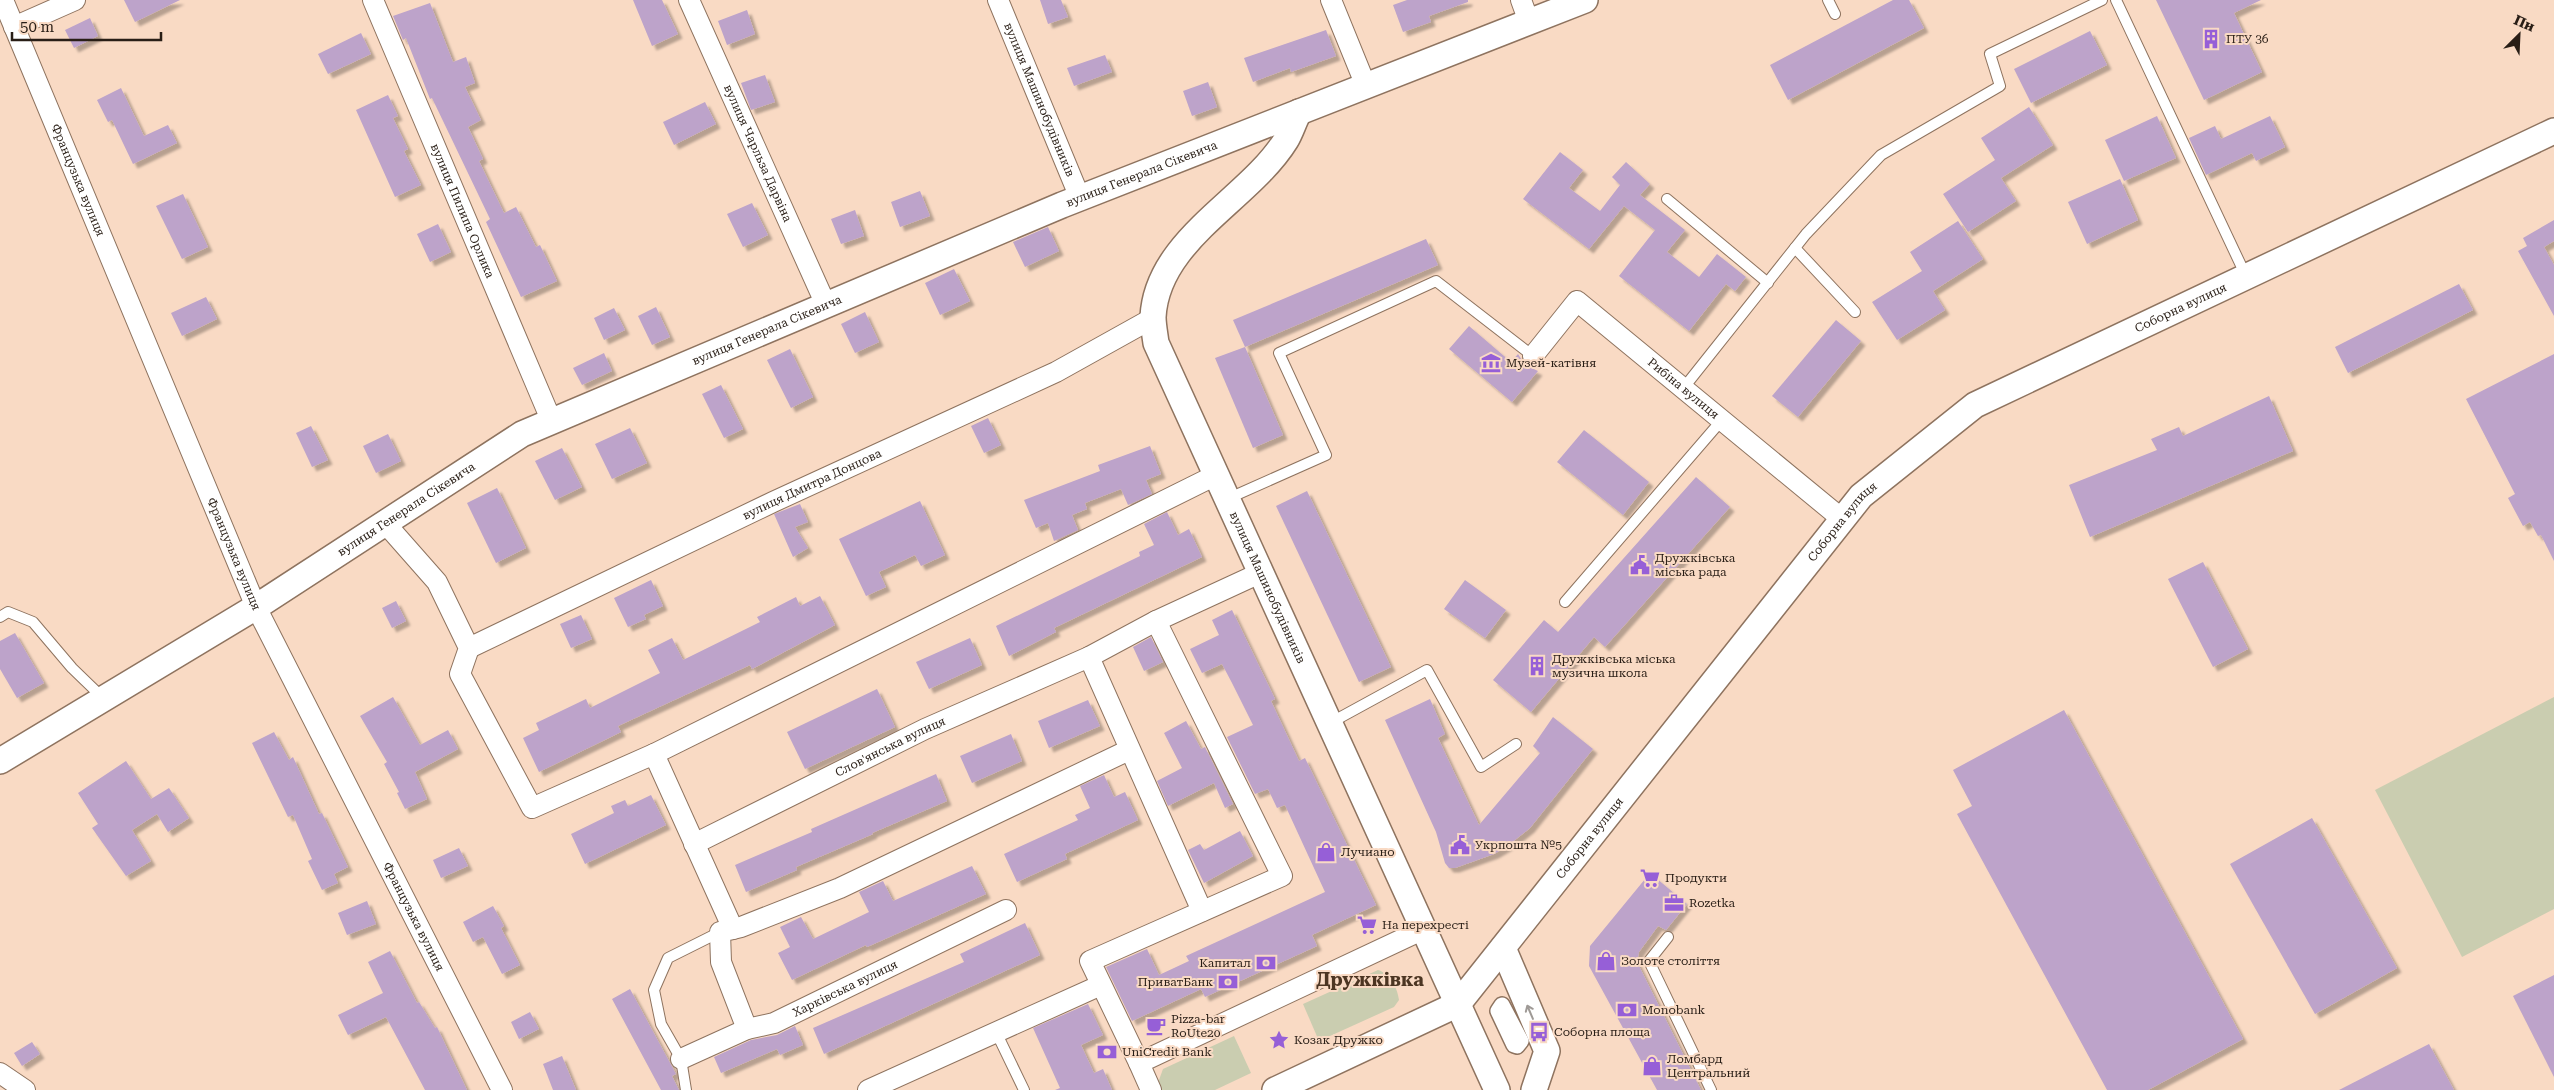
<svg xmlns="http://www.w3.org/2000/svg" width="2554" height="1090" font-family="'Roboto Serif',serif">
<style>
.green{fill:#cacdb0}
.building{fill:#bda3ca;filter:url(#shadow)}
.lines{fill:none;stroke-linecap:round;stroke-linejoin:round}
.service-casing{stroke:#8e735f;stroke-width:12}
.pedestrian-casing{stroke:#8e735f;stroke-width:18}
.minor-casing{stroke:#8e735f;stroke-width:22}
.tertiary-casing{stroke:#8e735f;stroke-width:28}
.service{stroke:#fff;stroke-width:10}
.pedestrian{stroke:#fff;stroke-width:15}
.minor{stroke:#fff;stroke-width:20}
.tertiary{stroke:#fff;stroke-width:25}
.oneway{stroke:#9f9a96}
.labels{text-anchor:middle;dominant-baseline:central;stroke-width:4;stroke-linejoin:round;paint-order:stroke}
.poi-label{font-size:12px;fill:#291e16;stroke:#f9dac4;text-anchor:start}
.street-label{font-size:12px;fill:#291e16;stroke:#f9dac4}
.district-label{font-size:18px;font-weight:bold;fill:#4c3522;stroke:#f9dac4}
</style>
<defs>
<filter id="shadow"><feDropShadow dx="4.5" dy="4.5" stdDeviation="1" flood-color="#0004"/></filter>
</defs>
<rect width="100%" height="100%" fill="#f9dac4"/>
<g class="green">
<path d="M2554,697V909L2462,957L2375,790Z"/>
<path d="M1378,970C1391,974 1397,988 1399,1000L1394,1007L1319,1041L1303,1004Z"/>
<path d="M1234,1036L1251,1073L1215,1090H1158L1159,1080L1163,1069Z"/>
</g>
<g class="building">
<path d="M124,0H180L135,22Z"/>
<path d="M633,0H662L678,34L652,46Z"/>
<path d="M1040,0H1061L1068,17L1048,24Z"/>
<path d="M1407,0H1468V2L1429,16L1431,22L1403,32L1393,5Z"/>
<path d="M1893,0H1909L1924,28L1788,100L1770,65Z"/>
<path d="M2156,0H2261L2234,13L2262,72L2204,100Z"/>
<path d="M430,3L453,62L466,57L475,83L465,87L481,120L468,127L483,159L479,161L504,213L516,207L536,247L540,245L557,281L521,297L486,222L490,219L432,98L430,99L406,38L403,40L393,16Z"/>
<path d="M747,10L755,34L727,45L718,21Z"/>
<path d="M90,18L98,36L74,48L65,30Z"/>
<path d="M1326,30L1336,56L1291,72L1290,68L1253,82L1244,58Z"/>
<path d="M2090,31L2107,65L2031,103L2014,69Z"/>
<path d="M361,33L371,54L328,74L318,54Z"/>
<path d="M1105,55L1112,72L1074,86L1067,68Z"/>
<path d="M765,75L775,102L751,110L741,83Z"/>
<path d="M1208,82L1217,107L1192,116L1183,91Z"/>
<path d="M121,88L144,136L168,125L177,143L133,164L112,120L108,122L97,100Z"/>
<path d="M388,95L398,116L393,118L408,149L404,151L421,185L395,197L356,110Z"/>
<path d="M705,102L716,124L674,145L663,122Z"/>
<path d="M2029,107L2053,145L2001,178L2016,201L1968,232L1943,194L1995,160L1981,138Z"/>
<path d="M2157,116L2176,158L2124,181L2105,140Z"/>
<path d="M2270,116L2285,147L2256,161L2252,153L2206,175L2189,138L2215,126L2221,139Z"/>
<path d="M1560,152L1583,170L1569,188L1600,211L1620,185L1612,177L1626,162L1650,184L1640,195L1685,230L1667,252L1699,277L1717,254L1746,277L1735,291L1726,284L1689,331L1619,276L1655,230L1624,206L1589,249L1523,199Z"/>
<path d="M2120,179L2138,220L2087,244L2068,202Z"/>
<path d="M920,191L930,216L900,227L891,202Z"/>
<path d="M183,194L208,247L182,259L156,206Z"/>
<path d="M752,203L768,235L743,247L727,214Z"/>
<path d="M855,210L864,236L841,244L831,219Z"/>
<path d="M2554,220V241L2544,247L2554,265V316L2518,251L2527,246L2523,238Z"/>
<path d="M1958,221L1983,259L1933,291L1945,310L1897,340L1872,302L1922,271L1910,252Z"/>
<path d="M438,224L451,252L430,262L417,234Z"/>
<path d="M1048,227L1059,251L1025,267L1013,242Z"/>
<path d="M1426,239L1438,265L1245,347L1233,320Z"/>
<path d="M954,269L970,301L940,315L925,283Z"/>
<path d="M2459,284L2473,310L2348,373L2335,347Z"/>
<path d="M206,297L217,319L182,336L171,313Z"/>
<path d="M656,307L670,337L652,345L638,316Z"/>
<path d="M614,308L625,330L604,340L594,318Z"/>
<path d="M865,312L879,342L855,353L841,324Z"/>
<path d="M1836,320L1861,341L1798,417L1772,396Z"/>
<path d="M1469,326L1511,362L1518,354L1525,365L1538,371L1512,402L1449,349Z"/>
<path d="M1245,347L1283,435L1253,448L1215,358Z"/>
<path d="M790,349L813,397L791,408L767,360Z"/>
<path d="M604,353L612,371L582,385L573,368Z"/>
<path d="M2554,354V561L2541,535L2538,536L2530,522L2523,526L2508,498L2515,494L2466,399Z"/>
<path d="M721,385L743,429L724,438L702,394Z"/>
<path d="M2269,396L2293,451L2090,537L2069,485L2157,450L2151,439L2179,427L2183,436Z"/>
<path d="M988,418L1001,445L984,453L971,426Z"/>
<path d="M311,426L328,460L312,467L296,433Z"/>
<path d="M630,428L647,463L612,479L595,444Z"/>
<path d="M1584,430L1649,482L1623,515L1557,462Z"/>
<path d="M388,434L401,461L376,473L363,446Z"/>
<path d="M1150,446L1161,474L1146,480L1152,494L1128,505L1121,489L1085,503L1087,509L1072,515L1078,530L1054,541L1048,523L1036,528L1024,500L1100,471L1098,465Z"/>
<path d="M562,448L582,487L555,500L535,461Z"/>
<path d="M1696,477L1730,507L1605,647L1594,637L1531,712L1493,680L1544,620L1558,632Z"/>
<path d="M497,488L526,548L496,563L467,503Z"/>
<path d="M1307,491L1391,667L1359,682L1276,506Z"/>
<path d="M920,501L945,555L921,566L915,555L879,572L886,587L866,596L839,539Z"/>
<path d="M800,504L808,522L795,527L808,548L793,557L774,514Z"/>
<path d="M1167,512L1178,535L1189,529L1202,557L1054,628L1056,632L1009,656L996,626L1140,556L1139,552L1154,545L1144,524Z"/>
<path d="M2203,562L2248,649L2213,667L2168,579Z"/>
<path d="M651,580L663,606L644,615L646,619L628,627L614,598Z"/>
<path d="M1465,580L1506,610L1485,638L1444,609Z"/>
<path d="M820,596L835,625L752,669L750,665L618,726L621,732L539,772L523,738L539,730L536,723L586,699L590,708L660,673L648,650L672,638L683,660L760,622L757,617L796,597L800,606Z"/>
<path d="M396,601L406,621L392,628L382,608Z"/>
<path d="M1232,610L1275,699L1271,701L1299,761L1305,758L1376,905L1312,935L1317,946L1205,997L1201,989L1132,1021L1106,967L1147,949L1159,975L1189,961L1186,956L1325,892L1285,805L1277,808L1268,789L1255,794L1227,737L1253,725L1232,683L1222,664L1202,673L1190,649L1219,635L1212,620Z"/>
<path d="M581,615L592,639L571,648L560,624Z"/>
<path d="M15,633L44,683L17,698L0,669V641Z"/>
<path d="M1151,637L1163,662L1144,671L1133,647Z"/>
<path d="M970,638L982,665L929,689L916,662Z"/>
<path d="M877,689L895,727L805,769L787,732Z"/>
<path d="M393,697L420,745L448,730L458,749L415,772L427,799L405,809L397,793L399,792L384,764L387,762L360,716Z"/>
<path d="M1430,699L1445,734L1438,738L1479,825L1540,753L1533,746L1553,717L1593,749L1530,828L1506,847L1494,854L1455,868H1449L1445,863L1436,832L1385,720Z"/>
<path d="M1088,700L1100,726L1049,748L1038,721Z"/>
<path d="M2064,710L2243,1039L2148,1090H2107L1957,814L1972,806L1953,770Z"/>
<path d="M1186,721L1201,749L1205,747L1233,804L1225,808L1214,783L1168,806L1157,781L1182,768L1164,733Z"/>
<path d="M274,732L289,760L293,757L319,814L322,813L348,867L334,874L338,883L322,890L308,861L312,859L293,815L288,817L252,743Z"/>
<path d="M1011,734L1022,761L972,783L960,756Z"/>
<path d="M126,761L151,799L169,788L189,818L168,832L157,814L132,830L151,861L126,876L92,828L98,824L78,793Z"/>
<path d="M936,774L947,801L872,833L873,834L796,867L797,870L746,892L735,865L812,832L811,829Z"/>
<path d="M1104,775L1114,797L1125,792L1138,820L1065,854L1067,859L1017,882L1004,854L1078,820L1075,815L1090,808L1080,786Z"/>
<path d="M651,795L666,825L585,864L571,834L614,813L611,806L625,800L628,806Z"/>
<path d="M2312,818L2397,968L2315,1014L2230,864Z"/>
<path d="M1240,831L1253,856L1204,883L1188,850L1200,844L1204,850Z"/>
<path d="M459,848L468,866L441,878L433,860Z"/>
<path d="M972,866L986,894L867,947L866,945L792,980L778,953L790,947L780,927L801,917L813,939L869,912L859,892L883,881L893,901Z"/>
<path d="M1650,873L1687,904L1666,930L1658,926L1639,952L1637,962L1701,1090H1657L1589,966L1590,946Z"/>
<path d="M367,901L376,924L347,935L338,913Z"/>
<path d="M493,906L504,926L501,928L520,965L502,974L483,937L473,942L463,922Z"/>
<path d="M1025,923L1040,955L824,1054L813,1028L964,962L960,954Z"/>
<path d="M390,951L417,1003L419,1002L435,1028L437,1027L467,1090H425L386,1017L348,1035L338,1015L383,993L368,962Z"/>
<path d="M2554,975V1077L2513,996Z"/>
<path d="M630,989L676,1074L672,1076L679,1090H661L612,999Z"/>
<path d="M1088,1004L1103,1035L1081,1045L1094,1073L1103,1069L1112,1090H1055L1060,1088L1033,1028Z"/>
<path d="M530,1012L539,1029L519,1039L511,1022Z"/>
<path d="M795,1026L803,1045L780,1055L777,1049L721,1073L714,1057L751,1040L777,1035Z"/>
<path d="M32,1042L40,1054L22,1066L14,1053Z"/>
<path d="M2429,1044L2454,1090H2339Z"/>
<path d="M562,1056L576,1090H553L543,1064Z"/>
</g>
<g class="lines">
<defs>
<g id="service">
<path d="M1828,0L1835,14"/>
<path d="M2116,0L2246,276"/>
<path d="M1667,199L1768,283"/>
<path d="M1795,248L1855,312"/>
<path d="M1682,390L1806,234L1881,155L2000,86L1990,54L2102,0"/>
<path d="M1227,499L1326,455L1279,353L1436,281L1533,356"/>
<path d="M1565,602L1721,421"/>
<path d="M0,617L8,612L33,622L72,668L103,698"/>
<path d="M1330,723L1427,670L1481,767L1516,744"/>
<path d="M1668,937L1649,961L1711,1090"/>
<path d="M997,1034L1024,1090"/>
<path d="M686,1090L681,1059L661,1024L654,990L668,958L720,932"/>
</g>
<path id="pedestrian" d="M1502,1005L1521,1041L1517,1046L1514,1045L1498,1011Z"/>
<g id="minor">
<path id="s1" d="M3,0L256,607L502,1090"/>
<path id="s2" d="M373,0L552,422"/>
<path id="s3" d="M689,0L826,305"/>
<path id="s4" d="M998,0L1080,198"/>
<path d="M1331,0L1366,86"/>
<path d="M1521,0L1529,22"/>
<path d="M14,27L75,0"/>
<path id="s5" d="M1533,356L1577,301L1842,519"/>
<path d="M385,523L437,582L469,648L460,674L532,808L654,754L733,929"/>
<path d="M1156,621L1089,657L1202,911"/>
<path id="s6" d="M469,648L773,502L1056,372L1153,318"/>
<path d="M654,754L1216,475"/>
<path id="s7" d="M694,844L925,729L1089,657"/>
<path d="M747,1029L721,962L720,932L741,927L840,888L1129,750"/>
<path id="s8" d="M681,1059L747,1029L774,1023L1006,910"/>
<path d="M1139,1063L1090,961L1282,876L1156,621L1260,573"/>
<path d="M0,1073L25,1090"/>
<path d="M868,1090L1101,985"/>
<path d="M1151,1090L1139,1063L1424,929"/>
</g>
<g id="tertiary">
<path id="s9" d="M1299,112C1294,121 1291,132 1286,140C1249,200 1157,239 1153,317C1153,325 1155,335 1156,343L1497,1090"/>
<path id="s10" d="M0,761L256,607L522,434L1062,205L1585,0"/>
<path d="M1503,948L1547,1051L1534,1090"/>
<path id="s11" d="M1275,1090L1458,1004L1861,496L1975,405L2554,131"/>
</g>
</defs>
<use href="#service" class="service-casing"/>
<use href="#pedestrian" class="pedestrian-casing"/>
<use href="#minor" class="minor-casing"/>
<use href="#tertiary" class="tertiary-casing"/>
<use href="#service" class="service"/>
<use href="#pedestrian" class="pedestrian"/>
<use href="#minor" class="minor"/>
<use href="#tertiary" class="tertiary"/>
</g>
<defs><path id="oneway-shaft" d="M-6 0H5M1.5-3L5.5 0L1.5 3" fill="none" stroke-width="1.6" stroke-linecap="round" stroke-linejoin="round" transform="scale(1.25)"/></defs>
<use class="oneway" href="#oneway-shaft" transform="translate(1530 1012) rotate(-113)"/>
<defs>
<symbol id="building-bare" viewBox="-9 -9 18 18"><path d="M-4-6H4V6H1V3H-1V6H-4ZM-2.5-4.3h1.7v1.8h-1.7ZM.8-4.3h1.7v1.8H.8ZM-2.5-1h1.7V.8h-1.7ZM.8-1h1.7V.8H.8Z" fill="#965fd7" stroke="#f9dac4" stroke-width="2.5" paint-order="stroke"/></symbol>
<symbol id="museum-bare" viewBox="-9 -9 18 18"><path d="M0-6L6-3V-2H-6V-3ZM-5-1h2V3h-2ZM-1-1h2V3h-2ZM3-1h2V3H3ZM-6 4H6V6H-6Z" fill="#965fd7" stroke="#f9dac4" stroke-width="2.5" paint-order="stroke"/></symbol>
<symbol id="civic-bare" viewBox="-9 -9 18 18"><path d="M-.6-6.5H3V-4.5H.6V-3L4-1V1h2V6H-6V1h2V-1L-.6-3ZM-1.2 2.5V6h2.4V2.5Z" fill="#965fd7" stroke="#f9dac4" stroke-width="2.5" paint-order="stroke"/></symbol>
<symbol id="shop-bare" viewBox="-9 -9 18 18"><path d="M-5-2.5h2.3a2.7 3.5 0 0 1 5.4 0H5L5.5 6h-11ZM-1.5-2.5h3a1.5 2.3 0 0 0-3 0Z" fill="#965fd7" stroke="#f9dac4" stroke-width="2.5" paint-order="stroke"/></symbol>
<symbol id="supermarket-bare" viewBox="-9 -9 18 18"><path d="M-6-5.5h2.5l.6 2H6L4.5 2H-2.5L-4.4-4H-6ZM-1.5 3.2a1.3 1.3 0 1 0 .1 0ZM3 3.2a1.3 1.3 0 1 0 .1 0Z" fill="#965fd7" stroke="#f9dac4" stroke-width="2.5" paint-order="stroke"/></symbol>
<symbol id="office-bare" viewBox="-9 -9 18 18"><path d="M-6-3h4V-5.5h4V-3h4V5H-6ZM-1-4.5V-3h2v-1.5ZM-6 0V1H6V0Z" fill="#965fd7" stroke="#f9dac4" stroke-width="2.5" paint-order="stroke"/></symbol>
<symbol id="bank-bare" viewBox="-9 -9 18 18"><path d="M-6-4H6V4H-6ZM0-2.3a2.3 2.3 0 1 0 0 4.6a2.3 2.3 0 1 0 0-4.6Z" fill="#965fd7" stroke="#f9dac4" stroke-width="2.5" paint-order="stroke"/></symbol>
<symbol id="cafe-bare" viewBox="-9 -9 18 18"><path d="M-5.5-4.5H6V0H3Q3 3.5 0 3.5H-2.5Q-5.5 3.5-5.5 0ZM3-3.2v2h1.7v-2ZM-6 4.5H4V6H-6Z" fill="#965fd7" stroke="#f9dac4" stroke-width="2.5" paint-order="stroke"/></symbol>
<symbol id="bus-bare" viewBox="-9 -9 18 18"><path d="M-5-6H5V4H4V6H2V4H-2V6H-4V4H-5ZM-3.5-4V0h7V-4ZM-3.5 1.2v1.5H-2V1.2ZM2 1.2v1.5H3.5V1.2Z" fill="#965fd7" stroke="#f9dac4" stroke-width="2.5" paint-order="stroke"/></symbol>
<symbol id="sight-bare" viewBox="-9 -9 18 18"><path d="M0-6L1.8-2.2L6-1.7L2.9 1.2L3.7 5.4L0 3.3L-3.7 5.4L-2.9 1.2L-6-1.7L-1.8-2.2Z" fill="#965fd7" stroke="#f9dac4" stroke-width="2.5" paint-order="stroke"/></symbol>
</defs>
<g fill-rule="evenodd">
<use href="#building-bare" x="2197" y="25" width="28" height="28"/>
<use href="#museum-bare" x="1477" y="349" width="28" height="28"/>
<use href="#civic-bare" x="1626" y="551" width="28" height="28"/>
<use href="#building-bare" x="1523" y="652" width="28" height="28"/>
<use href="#civic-bare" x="1446" y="831" width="28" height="28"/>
<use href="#shop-bare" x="1312" y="838" width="28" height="28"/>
<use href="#supermarket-bare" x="1636" y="864" width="28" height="28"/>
<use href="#office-bare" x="1660" y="889" width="28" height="28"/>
<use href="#supermarket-bare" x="1353" y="911" width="28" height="28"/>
<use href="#shop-bare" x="1592" y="947" width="28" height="28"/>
<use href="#bank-bare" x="1252" y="949" width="28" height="28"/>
<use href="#bank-bare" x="1214" y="968" width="28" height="28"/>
<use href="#bank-bare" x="1613" y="996" width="28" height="28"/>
<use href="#cafe-bare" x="1142" y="1012" width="28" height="28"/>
<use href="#bus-bare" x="1525" y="1018" width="28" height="28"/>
<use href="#sight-bare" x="1265" y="1026" width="28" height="28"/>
<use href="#bank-bare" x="1093" y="1038" width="28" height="28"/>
<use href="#shop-bare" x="1638" y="1052" width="28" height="28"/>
</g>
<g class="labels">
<g class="poi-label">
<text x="2226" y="39">ПТУ 36</text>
<text x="1506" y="363">Музей-катівня</text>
<text x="1655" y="558">Дружківська<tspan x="1655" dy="14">міська рада</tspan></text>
<text x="1552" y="659">Дружківська міська<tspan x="1552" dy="14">музична школа</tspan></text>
<text x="1475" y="845">Укрпошта №5</text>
<text x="1341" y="852">Лучиано</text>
<text x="1665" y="878">Продукти</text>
<text x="1689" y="903">Rozetka</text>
<text x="1382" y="925">На перехресті</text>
<text x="1621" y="961">Золоте століття</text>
<text x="1251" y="963" text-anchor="end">Капитал</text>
<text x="1213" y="982" text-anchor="end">ПриватБанк</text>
<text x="1642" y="1010">Monobank</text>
<text x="1171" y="1019">Pizza-bar<tspan x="1171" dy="14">RoUte20</tspan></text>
<text x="1554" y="1032">Соборна площа</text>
<text x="1294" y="1040">Козак Дружко</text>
<text x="1122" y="1052">UniCredit Bank</text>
<text x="1667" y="1059">Ломбард<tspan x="1667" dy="14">Центральний</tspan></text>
</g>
<g class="street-label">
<text stroke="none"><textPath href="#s4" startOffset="108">вулиця Машинобудівників</textPath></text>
<text stroke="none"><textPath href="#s3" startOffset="168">вулиця Чарльза Дарвіна</textPath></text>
<text stroke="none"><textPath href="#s10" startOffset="1288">вулиця Генерала Сікевича</textPath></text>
<text stroke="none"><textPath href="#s1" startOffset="195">Французька вулиця</textPath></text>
<text stroke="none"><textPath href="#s2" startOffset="229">вулиця Пилипа Орлика</textPath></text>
<text stroke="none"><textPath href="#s11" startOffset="1224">Соборна вулиця</textPath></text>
<text stroke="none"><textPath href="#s10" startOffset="882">вулиця Генерала Сікевича</textPath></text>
<text stroke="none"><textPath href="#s5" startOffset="208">Рибіна вулиця</textPath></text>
<text stroke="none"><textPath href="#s6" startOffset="380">вулиця Дмитра Донцова</textPath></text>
<text stroke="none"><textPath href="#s10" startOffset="478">вулиця Генерала Сікевича</textPath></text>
<text stroke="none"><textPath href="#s11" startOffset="819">Соборна вулиця</textPath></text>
<text stroke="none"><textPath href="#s1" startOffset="600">Французька вулиця</textPath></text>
<text stroke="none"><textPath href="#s9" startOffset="552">вулиця Машинобудівників</textPath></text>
<text stroke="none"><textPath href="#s7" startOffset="219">Слов'янська вулиця</textPath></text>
<text stroke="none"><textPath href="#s11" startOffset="414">Соборна вулиця</textPath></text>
<text stroke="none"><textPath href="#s1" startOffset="1005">Французька вулиця</textPath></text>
<text stroke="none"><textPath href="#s8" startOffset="179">Харківська вулиця</textPath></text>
</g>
<g class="district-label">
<text x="1370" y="979">Дружківка</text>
</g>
</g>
<g transform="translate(2519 35) rotate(24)" stroke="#f9dac4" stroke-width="4" paint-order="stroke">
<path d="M0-4L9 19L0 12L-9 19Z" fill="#291e16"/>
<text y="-8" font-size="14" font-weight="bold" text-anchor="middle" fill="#291e16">Пн</text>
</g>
<path d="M12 32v8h149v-8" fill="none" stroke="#291e16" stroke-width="2.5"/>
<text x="20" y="32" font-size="15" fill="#291e16" stroke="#f9dac4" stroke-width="4" paint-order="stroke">50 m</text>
</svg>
